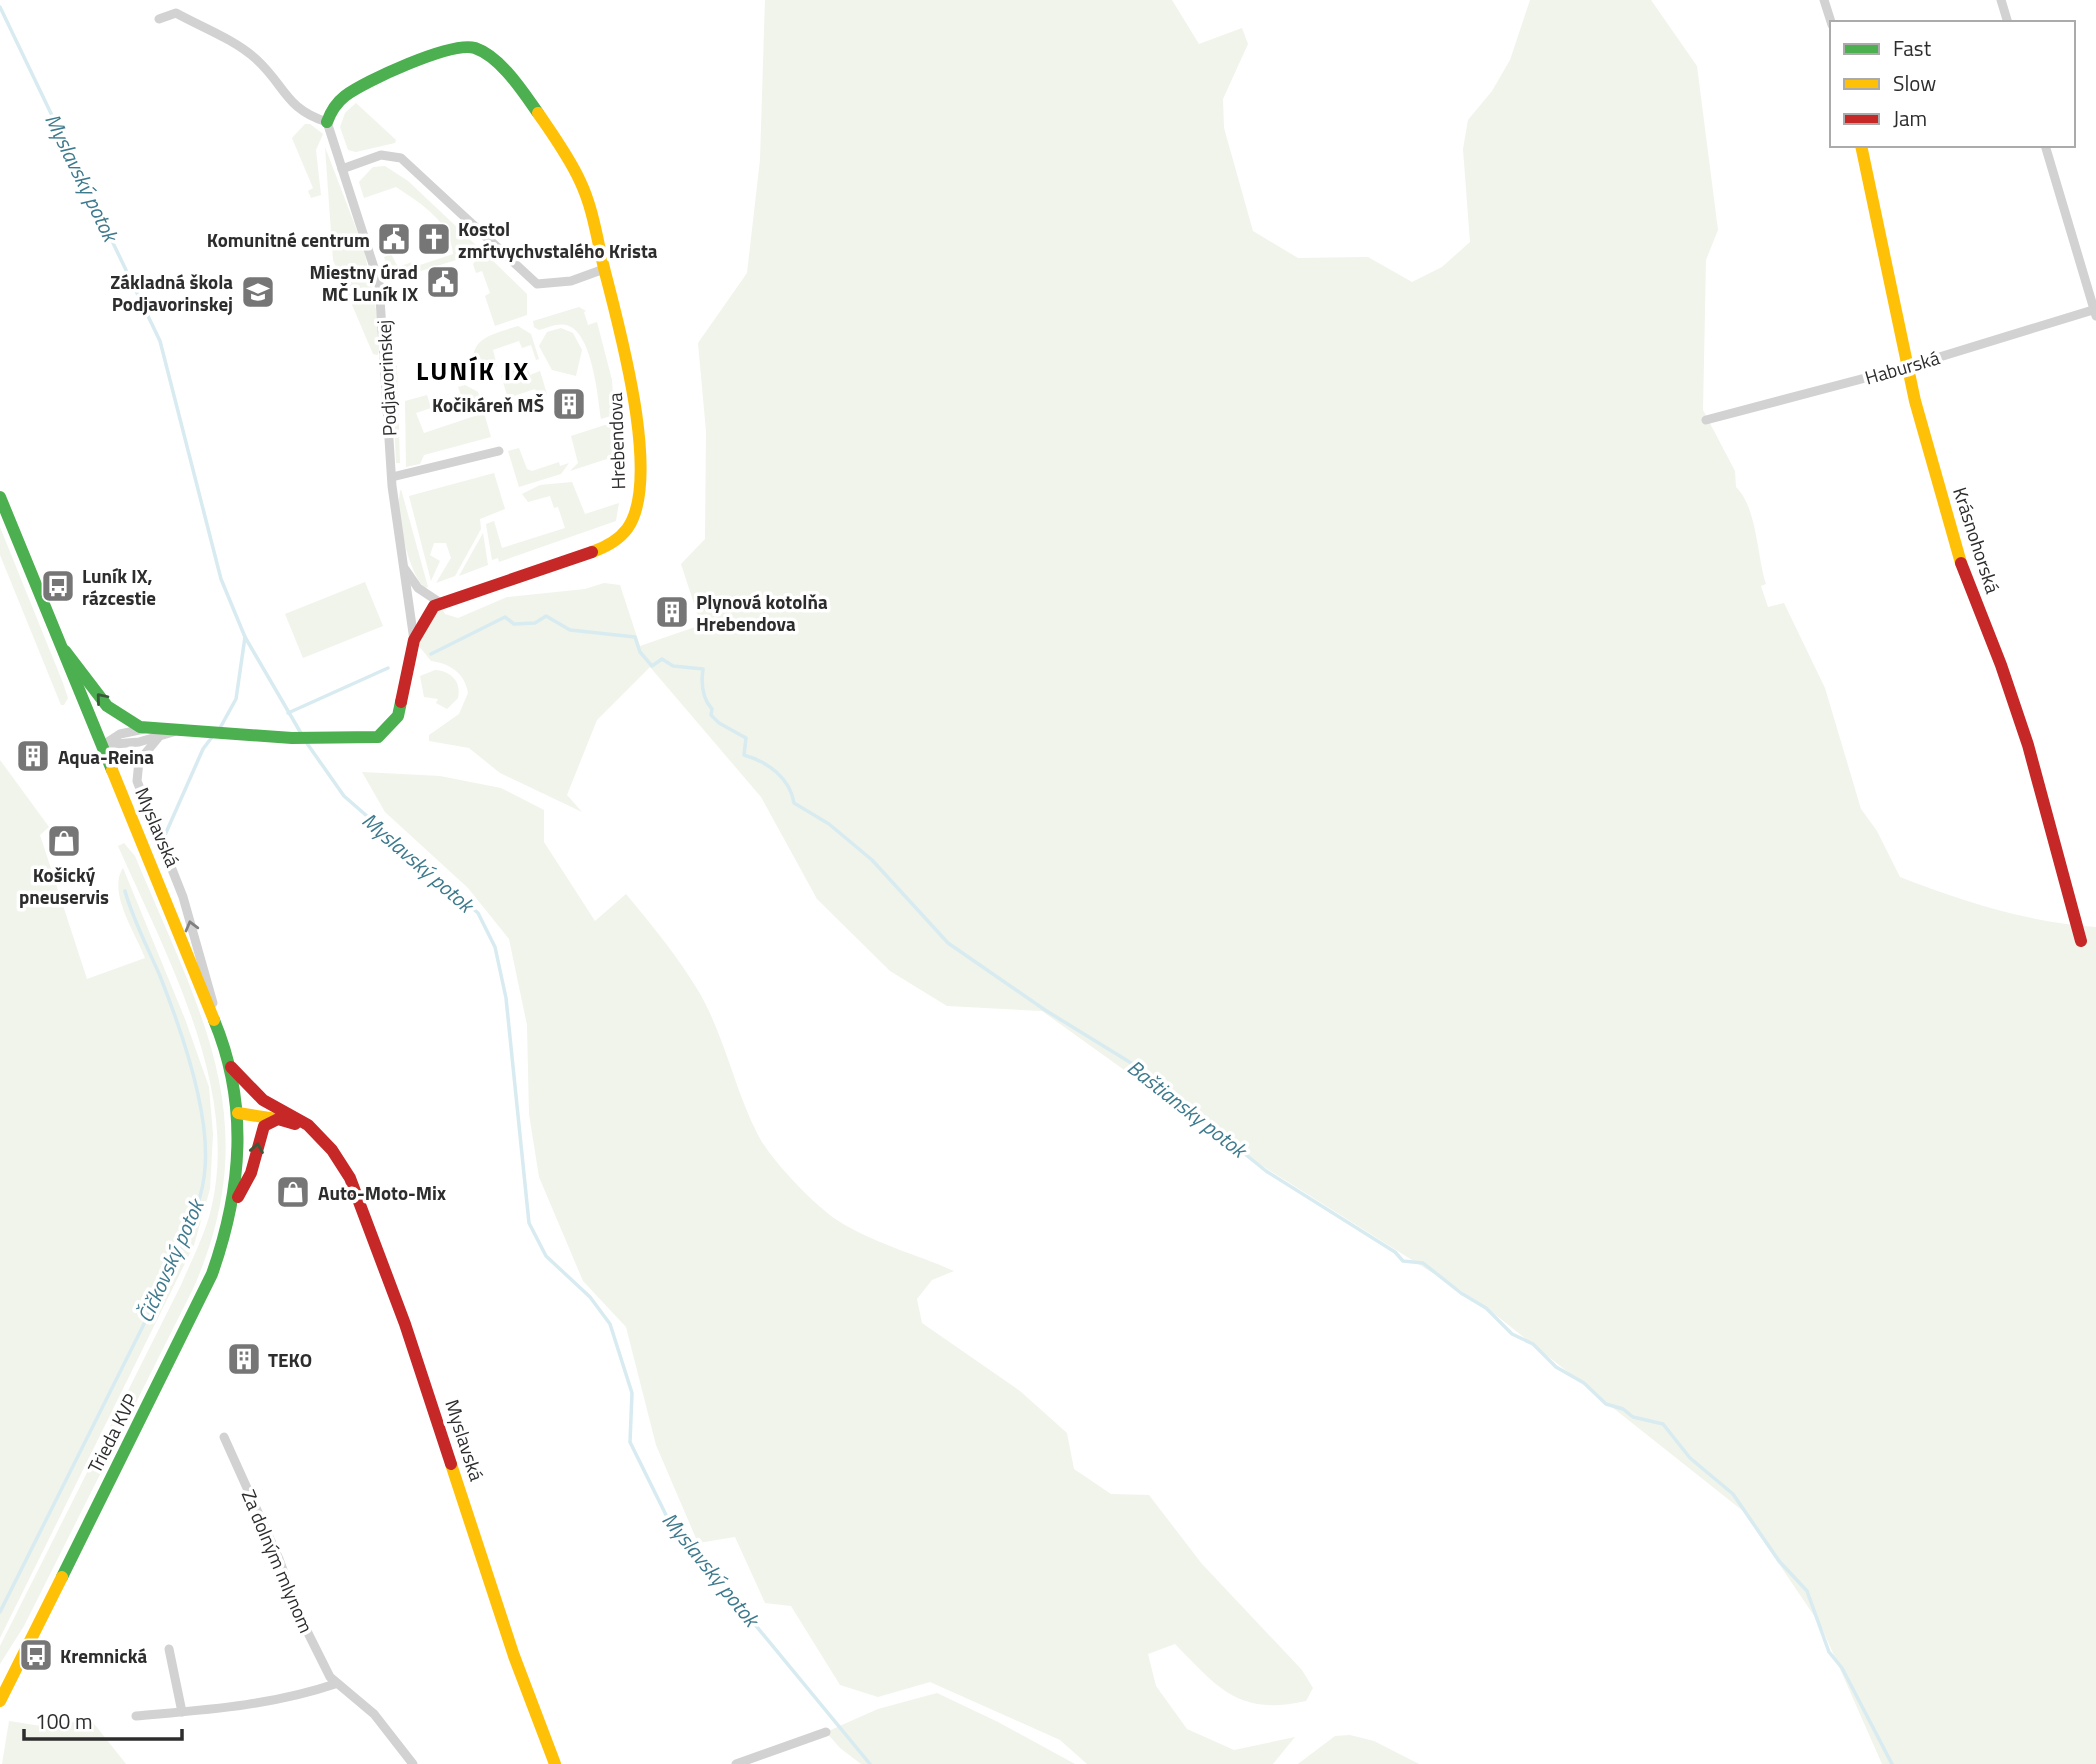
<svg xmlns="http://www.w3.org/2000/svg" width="2096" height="1764" font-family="'Titillium Web',sans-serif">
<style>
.green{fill:#f1f4eb}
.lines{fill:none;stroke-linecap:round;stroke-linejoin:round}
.stream{stroke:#d8ebf0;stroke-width:3.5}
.street{stroke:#d2d2d2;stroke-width:9}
.fast{stroke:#4caf50;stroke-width:12}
.slow{stroke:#ffc107;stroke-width:12}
.jam{stroke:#c62828;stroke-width:12}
.oneway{stroke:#385a39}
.oneway2{stroke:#808080}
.labels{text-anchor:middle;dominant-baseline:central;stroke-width:7;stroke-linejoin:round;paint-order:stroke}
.poi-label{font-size:19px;font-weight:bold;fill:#2d2d2d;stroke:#fff;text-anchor:start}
.street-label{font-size:19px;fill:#2d2d2d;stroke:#fff}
.water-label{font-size:21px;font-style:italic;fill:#3d7a8d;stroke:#fff}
.district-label{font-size:26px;font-weight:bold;letter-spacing:2px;fill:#000;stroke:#fff}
</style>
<rect width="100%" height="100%" fill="#fff"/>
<g class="green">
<path d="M765,0H1172L1199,44L1242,28L1248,44L1223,99L1224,128L1253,231L1298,258L1368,257L1412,282L1442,267L1470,242L1463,149L1468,120L1492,91L1510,60L1530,0H1651L1697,66L1718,230L1706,260L1703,410L1735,471L1736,487C1757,507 1757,556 1766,584L1761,586L1768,607L1784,603L1825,688L1861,809L1877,831L1900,877C1962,901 2029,923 2096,927V1764H1882L1821,1626L1743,1511L1482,1304L1226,1143L1042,1011L947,1006L890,971L817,899L761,797L650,667L597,720L567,795L582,812L500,773L469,748L429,741V735L459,714L468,693C465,673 449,663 431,661L414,640L439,602L445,614L458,618L507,597L585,589L604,583L620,585L640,646L701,625L681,564L705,539L706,431L698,343L747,273L760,160Z"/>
<path d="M356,103L396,140L395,143L356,152L348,150L340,127L345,113Z"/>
<path d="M305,124H310L323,134L316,150L321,195L311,198L308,191L313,188L292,138Z"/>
<path d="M325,147L364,249L379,325L378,355L373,354L333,260Z"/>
<path d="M385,166L408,181L479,248L469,256L392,280L384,257L391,254L398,267L412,262L414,267L453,254C450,221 423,205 396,187L364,198L359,182L373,167Z"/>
<path d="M483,251L527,294V315L495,326L485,296L490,293L482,271L476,273L473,264Z"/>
<path d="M579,307L586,311L584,312L588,325L597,322L612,380L614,415L601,419C598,397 592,330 566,325C557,323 547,328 539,330L534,327L533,321Z"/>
<path d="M518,326L531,334L539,359L536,360L531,345L522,348L519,341L493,350L497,366L477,374C464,340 489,335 518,326Z"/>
<path d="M561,328L573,333L582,350L576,376L552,370L539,346L547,332Z"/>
<path d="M391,362L397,366L400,463H396Z"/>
<path d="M526,364L530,375L540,371L547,394L538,397L535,389L508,398L501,376L505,371Z"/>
<path d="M465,385L478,392L491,437L424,455L420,464L406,467L405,401L427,395L431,408L416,413L424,433L478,415L471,395L462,398L458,387Z"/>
<path d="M614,422L616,456L570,471L578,463L571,436Z"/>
<path d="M519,448L527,469L532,471L559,462L560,466L569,463L561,474L519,487L508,451Z"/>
<path d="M494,473L505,509L480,519L481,529L455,576L436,583L451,558L446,543H434L430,555L440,561L431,581L409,496Z"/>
<path d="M572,482L585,514L619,503L616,521L499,562L498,558L492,560L486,524L494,521L502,548L565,528L558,507L554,508L550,496L528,502L522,494L540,485Z"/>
<path d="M401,489L428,587L425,588C409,576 393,507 401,489Z"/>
<path d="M0,527L63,683L68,698L64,705H61L0,555Z"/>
<path d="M483,533L488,565L459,576Z"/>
<path d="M365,582L383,626L303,658L285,614Z"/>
<path d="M435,670C451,671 462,682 458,698L447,709L436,703L438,699L424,697L420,676Z"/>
<path d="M0,760L49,827L40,835L87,979L145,958C136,934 107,892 123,868L185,1019L209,1087L213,1134L210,1189L194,1245L0,1638Z"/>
<path d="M362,772L440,776L501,788L544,810V842L595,921L626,894C652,925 678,957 699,992C725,1037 735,1091 758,1135C770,1159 814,1205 837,1220C872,1243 916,1254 954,1271L932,1280L917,1299L922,1323L1020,1391L1067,1433L1074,1469L1111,1494L1149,1495L1202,1564L1302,1670L1313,1688L1306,1701C1239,1716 1219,1689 1175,1644L1148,1654L1156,1686L1187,1729L1234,1750L1295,1737L1273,1764H1087L1060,1740L930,1682L878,1697L840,1685L791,1606L765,1603L735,1537L698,1543L656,1445L626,1327L583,1281L539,1177L529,1114L527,1025L509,939L468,888L385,812Z"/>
<path d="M124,843L135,856C199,1011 268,1120 193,1289L24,1626L0,1664V1646L181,1285C192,1259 206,1233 212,1205C239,1085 165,953 118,846Z"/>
<path d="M937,1693L998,1722L1075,1764H861L840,1748L826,1732L878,1709Z"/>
<path d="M91,1720L126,1764H2L9,1721L41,1726Z"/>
<path d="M1350,1735L1374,1741L1419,1764H1298L1335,1736Z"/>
</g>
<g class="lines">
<g class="stream">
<path d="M0,7L160,341L221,579L245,637L302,735"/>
<path d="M431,654L505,617L514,624L535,623L546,616L570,630L635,637L640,652L652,666L662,659L673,666L703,669C701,683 702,698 712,709L711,715L719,723L746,738L744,755C768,762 790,778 794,803L829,824L872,860L948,943L1045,1010L1136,1066L1266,1171L1395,1252L1403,1261L1423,1263L1461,1293L1486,1308L1512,1334L1533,1344L1556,1367L1584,1383L1606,1404L1623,1409L1633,1417L1663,1424L1690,1458L1733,1494L1779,1561L1807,1591L1829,1652L1842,1668L1892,1764"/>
<path d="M288,713L388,668"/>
<path d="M220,728L236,699L245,637"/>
<path d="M306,742L344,796L478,913L495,947L506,998L529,1223L546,1256L590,1297L610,1324L632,1393L630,1442L668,1519L870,1764"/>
<path d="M165,835L203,749L212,737"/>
<path d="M0,1612L176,1260C188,1230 203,1200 205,1168C210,1110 181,1029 160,976C148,948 133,920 125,891"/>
</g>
<g class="street">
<path d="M1824,0L1832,25"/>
<path d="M2001,0L2008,23"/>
<path d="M159,19L176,13C201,27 234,39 256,59C285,85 285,109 327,122L379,283L392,486L414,640"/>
<path d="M2045,145L2096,316"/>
<path d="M342,169L381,155L401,158L537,284L571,281L604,269"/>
<path d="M1706,420L1907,367L2096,309"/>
<path d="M392,477L499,451"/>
<path d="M405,569L418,588L439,602"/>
<path d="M158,738L139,761L137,781L183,897L213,1003"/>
<path d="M103,745L139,742L173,732"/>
<path d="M103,745L120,734L144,729"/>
<path d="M224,1437L279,1559L300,1617L330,1677L374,1714L413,1764"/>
<path d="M169,1649L182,1712"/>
<path d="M136,1716C203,1710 270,1706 335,1684"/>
<path d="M736,1764L826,1732"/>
</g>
<g class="fast">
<path d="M327,122C331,111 336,103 345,96C365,81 451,41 475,48C501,57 523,92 538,113"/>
<path d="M0,497L112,770"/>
<path d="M65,651L107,706L140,727L292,738L378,737L398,716L401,702"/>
<path d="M62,1577L212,1274C242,1189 249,1104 214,1020"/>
</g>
<g class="slow">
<path d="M538,113C553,135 569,157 580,181C593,208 597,239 604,268C618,324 663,480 627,529C618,541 606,547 592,552"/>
<path d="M1861,145L1915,401L1961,563"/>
<path d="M112,770L214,1020"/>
<path d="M238,1113L276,1119"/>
<path d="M451,1464L514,1656L555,1764"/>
<path d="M0,1701L62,1577"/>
</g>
<g class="jam">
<path d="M1961,563L2001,665L2028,745L2081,941"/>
<path d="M401,702L414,640L434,606L592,552"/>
<path d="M231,1067L263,1100L308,1125L332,1150L350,1178L405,1324L451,1464"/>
<path d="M238,1197L251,1173L264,1126L278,1119L295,1124"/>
</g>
</g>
<defs><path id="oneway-chevron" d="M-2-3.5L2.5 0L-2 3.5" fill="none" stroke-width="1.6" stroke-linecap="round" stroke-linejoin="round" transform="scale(1.75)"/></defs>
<g class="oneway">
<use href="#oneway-chevron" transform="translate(101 698) rotate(-130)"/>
<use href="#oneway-chevron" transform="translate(257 1148) rotate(-80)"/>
</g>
<use class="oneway2" href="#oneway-chevron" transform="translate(191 926) rotate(-105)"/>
<defs>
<symbol id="civic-square" viewBox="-11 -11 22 22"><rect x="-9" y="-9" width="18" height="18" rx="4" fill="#767676" stroke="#fff"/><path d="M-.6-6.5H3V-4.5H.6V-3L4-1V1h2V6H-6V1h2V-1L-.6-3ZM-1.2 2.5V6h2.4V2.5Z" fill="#fff"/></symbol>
<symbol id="church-square" viewBox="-11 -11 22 22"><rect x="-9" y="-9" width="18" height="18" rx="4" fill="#767676" stroke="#fff"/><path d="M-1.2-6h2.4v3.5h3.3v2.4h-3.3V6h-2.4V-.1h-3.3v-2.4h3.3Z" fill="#fff"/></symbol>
<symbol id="school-square" viewBox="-11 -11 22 22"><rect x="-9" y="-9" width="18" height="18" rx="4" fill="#767676" stroke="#fff"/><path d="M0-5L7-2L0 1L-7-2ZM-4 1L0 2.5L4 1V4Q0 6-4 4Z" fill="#fff"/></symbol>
<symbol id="building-square" viewBox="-11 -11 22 22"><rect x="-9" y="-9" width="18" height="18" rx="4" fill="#767676" stroke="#fff"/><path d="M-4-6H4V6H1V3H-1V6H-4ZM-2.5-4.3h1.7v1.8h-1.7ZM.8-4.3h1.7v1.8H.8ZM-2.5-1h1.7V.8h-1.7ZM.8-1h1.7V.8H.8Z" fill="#fff"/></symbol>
<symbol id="bus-square" viewBox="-11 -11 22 22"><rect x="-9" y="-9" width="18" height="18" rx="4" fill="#767676" stroke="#fff"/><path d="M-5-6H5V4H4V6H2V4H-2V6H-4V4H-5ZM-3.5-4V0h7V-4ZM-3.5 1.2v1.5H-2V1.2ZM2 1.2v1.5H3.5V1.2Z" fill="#fff"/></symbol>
<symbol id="shop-square" viewBox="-11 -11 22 22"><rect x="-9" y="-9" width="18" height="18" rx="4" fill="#767676" stroke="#fff"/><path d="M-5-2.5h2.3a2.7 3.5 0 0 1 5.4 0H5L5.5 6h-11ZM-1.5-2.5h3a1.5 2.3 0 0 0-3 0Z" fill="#fff"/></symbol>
</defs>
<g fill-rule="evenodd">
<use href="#civic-square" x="375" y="220" width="38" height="38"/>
<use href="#church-square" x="415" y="220" width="38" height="38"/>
<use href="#civic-square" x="424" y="263" width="38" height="38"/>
<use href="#school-square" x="239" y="273" width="38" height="38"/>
<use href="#building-square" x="550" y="385" width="38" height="38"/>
<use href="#bus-square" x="39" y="567" width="38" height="38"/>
<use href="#building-square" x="653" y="593" width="38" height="38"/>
<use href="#building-square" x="14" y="737" width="38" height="38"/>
<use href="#shop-square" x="45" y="822" width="38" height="38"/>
<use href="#shop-square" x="274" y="1173" width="38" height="38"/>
<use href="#building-square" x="225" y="1340" width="38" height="38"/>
<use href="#bus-square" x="17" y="1636" width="38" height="38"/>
</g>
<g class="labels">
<g class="poi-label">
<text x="458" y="228">Kostol<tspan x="458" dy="22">zmŕtvychvstalého Krista</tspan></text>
<text x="370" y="239" text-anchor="end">Komunitné centrum</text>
<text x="418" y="271" text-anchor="end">Miestny úrad<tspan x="418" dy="22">MČ Luník IX</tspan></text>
<text x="233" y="281" text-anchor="end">Základná škola<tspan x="233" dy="22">Podjavorinskej</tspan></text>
<text x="544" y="404" text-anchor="end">Kočikáreň MŠ</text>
<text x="82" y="575">Luník IX,<tspan x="82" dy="22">rázcestie</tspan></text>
<text x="696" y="601">Plynová kotolňa<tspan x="696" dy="22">Hrebendova</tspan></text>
<text x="58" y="756">Aqua-Reina</text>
<text x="64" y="874" text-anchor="middle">Košický<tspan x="64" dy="22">pneuservis</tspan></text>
<text x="318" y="1192">Auto-Moto-Mix</text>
<text x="268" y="1359">TEKO</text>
<text x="60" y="1655">Kremnická</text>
</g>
<g class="street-label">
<text transform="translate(1902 367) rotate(-16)">Haburská</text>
<text transform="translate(386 378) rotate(-93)">Podjavorinskej</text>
<text transform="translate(616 441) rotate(-92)">Hrebendova</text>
<text transform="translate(1977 540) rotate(72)">Krásnohorská</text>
<text transform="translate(158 827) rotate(67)">Myslavská</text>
<text transform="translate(112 1433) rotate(-63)">Trieda KVP</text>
<text transform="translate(465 1440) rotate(72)">Myslavská</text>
<text transform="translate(278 1561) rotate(67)">Za dolným mlynom</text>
</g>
<g class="water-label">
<text transform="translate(82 177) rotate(64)">Myslavský potok</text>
<text transform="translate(418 862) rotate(41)">Myslavský potok</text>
<text transform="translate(1187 1108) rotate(38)">Baštiansky potok</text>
<text transform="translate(170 1261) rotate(-66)">Čičkovský potok</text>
<text transform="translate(711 1569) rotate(51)">Myslavský potok</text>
</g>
<g class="district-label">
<text x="473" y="370">LUNÍK IX</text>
</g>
</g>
<rect x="1830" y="21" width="245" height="126" fill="#ffffff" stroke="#ababab" stroke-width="2"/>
<rect x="1844" y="44" width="35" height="10" fill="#4caf50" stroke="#ababab" stroke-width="2"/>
<text x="1893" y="56" font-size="21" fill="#2d2d2d">Fast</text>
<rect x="1844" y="79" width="35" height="10" fill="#ffc107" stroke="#ababab" stroke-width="2"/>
<text x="1893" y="91" font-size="21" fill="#2d2d2d">Slow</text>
<rect x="1844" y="114" width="35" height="10" fill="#c62828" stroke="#ababab" stroke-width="2"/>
<text x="1893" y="126" font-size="21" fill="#2d2d2d">Jam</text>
<path d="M24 1729v10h158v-10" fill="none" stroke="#2d2d2d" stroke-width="3.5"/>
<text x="35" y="1729" font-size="21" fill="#2d2d2d" stroke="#ffffff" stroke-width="5" paint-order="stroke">100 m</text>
</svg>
